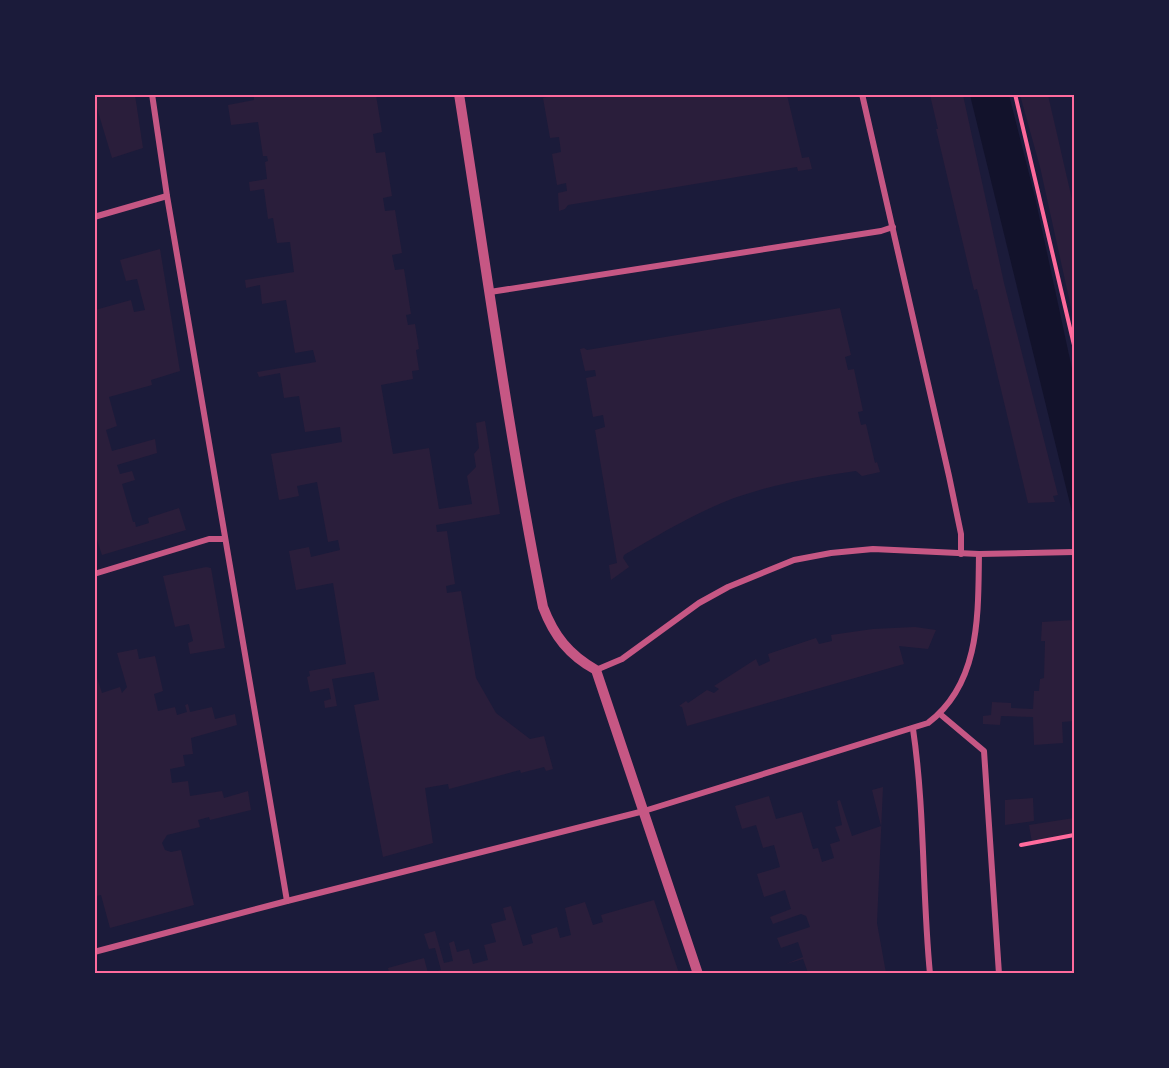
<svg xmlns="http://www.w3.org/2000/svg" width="1169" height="1068" font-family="'Titillium Web',sans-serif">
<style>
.green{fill:#2a1e3b}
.water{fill:#12122b}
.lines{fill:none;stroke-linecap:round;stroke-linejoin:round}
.path{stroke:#ff6b9d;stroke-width:4}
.minor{stroke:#c65784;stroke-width:6}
.tertiary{stroke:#c65784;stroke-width:10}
.neatline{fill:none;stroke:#ff6b9d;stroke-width:2}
</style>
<rect width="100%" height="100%" fill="#1b1b3a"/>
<g class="green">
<path d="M95,94L135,95L143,148L112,158L96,105L95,106Z"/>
<path d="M254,95H376L382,132L373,134L376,153L385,152L392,196L383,198L385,211L395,210L402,253L392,255L395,270L404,269L411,314L406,315L408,325L415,324L419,349L416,350L419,370L412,371L413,379L381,385L393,454L429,448L439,509L472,504L467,476L476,467L474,454L479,448L476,423L485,421L500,514L436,525L437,532L447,531L455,584L446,586L447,593L461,591L476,678L496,713L530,739L544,736L553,769L546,771L544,767L521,773L520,770L449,789L448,784L425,788L433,843L383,857L354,705L379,700L374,672L332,679L337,706L325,708L324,701L331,699L329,688L310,692L307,677L310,676L309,671L346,664L333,583L296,590L289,551L309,547L311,557L340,550L338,540L328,542L317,482L297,486L299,496L279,500L271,454L342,442L340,427L305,432L299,396L284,398L280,373L259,377L257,372L316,362L313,350L295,353L286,300L262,304L260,285L246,288L245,280L294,272L290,242L277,243L273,218L268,219L264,189L250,191L249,182L267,179L265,162L268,161L267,156H263L258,122L231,125L228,105L254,100Z"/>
<path d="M552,95H787L802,158L809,157L812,169L798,171L797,167L791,168L568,205L565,209L559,211L558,193L567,191L566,183L557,185L552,154L561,152L559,137L550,138L543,98L552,96Z"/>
<path d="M930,95H963L1004,283L1058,495L1053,496L1055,502L1028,503L977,289L974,290L936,129H938Z"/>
<path d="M1020,95H1048L1074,208V321L1040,167Z"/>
<path d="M160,249L180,371L151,380L152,385L109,397L117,426L106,430L112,451L155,439L157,453L117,465L120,474L132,471L135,480L122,484L133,522H135L136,527L149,523L148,518L179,508L186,530L102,555L94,531L95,310L131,300L134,312L145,310L137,279L126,281L120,260Z"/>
<path d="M840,308L851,355L845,357L848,370L854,369L863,411L858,412L861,425L866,424L875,463L877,462L880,472L862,476L856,471C815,477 773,484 734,498C695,513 660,534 624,555L623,558L629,567L611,580L609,565L617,563L595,430L605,427L603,415L593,417L586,378L596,376L595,370L585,371L580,349L584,348L587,350Z"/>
<path d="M206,567L211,568L225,648L190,654L188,643L193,641L189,624L175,627L163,576Z"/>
<path d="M1074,620V721L1062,722L1063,743L1034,745L1033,717L1001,716L1000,725L983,724V716L991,715L992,702L1011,703V708L1033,709L1034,691H1039L1040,679L1044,678L1045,641H1041L1042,622Z"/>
<path d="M915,627L936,630L928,649L899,646L904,664L687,726L682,707L679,706L686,701L688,703L707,690L714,693L719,689L714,686L756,659L759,666L770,661L768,654L816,638L819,644L832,641L831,635L873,629Z"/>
<path d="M137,649L139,659L155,656L163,691L154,694L158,711L175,707L177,715L187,712L185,705L188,704L190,712L212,707L215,719L235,714L237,725L191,738L193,754L183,755L185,766L170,769L172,783L188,781L190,796L222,791L224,798L248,791L251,810L210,820L209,817L198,820L200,827L167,835L162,843L165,850L171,852L181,850L194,905L110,928L101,895L96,896L95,891V679L97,678L102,693L120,687L122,693L127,687L117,653Z"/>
<path d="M883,787L877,923L886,973H808L803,959L786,964L803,957L798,942L781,948L777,938L810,927L806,916L801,914L773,924L770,917L791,909L785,890L764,897L757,874L780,867L774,845L763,848L756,825L742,829L735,806L769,796L776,819L802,812L813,849L818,848L822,862L834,858L830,844L840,841L835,827L842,825L837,801L840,800L852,836L881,826L872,790Z"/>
<path d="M1033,798L1034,821L1005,825V800Z"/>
<path d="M1074,818V835L1032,843L1029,825Z"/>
<path d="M654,900L679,973H431L441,970L435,948L429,949L424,934L435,931L444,963L453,961L449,943L454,941L457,952L469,949L473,964L488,960L484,945L496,942L491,924L506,920L503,908L511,906L523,946L533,943L531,935L557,927L560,938L571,935L565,908L585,902L593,925L603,922L601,915Z"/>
<path d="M424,958L428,973H389L388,968Z"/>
</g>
<path class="water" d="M970,95H1009L1035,197L1074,378V520Z"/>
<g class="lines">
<g class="path">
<path d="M1015,94L1074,345"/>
<path d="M1021,845L1074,835"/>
</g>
<g class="minor">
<path d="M152,94L167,196L287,901"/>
<path d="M862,94L949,476L961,534V554"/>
<path d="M94,217L167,196"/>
<path d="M490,292L881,231L893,227"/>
<path d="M94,574L209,539H225"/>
<path d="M596,670L622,659L699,603L728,587L794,560L831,553L873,549L979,554L1074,552"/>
<path d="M940,714L984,751L999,974"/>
<path d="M913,729C925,810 922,892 930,974"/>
<path d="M94,952L287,901L644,811L928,723C981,683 978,613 979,554"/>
</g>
<path class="tertiary" d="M459,94C486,266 509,437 543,607C554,636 569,655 596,670L698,974"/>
</g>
<rect width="1169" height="1068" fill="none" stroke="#1b1b3a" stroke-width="192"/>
<rect x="96" y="96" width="977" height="876" class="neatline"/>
</svg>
